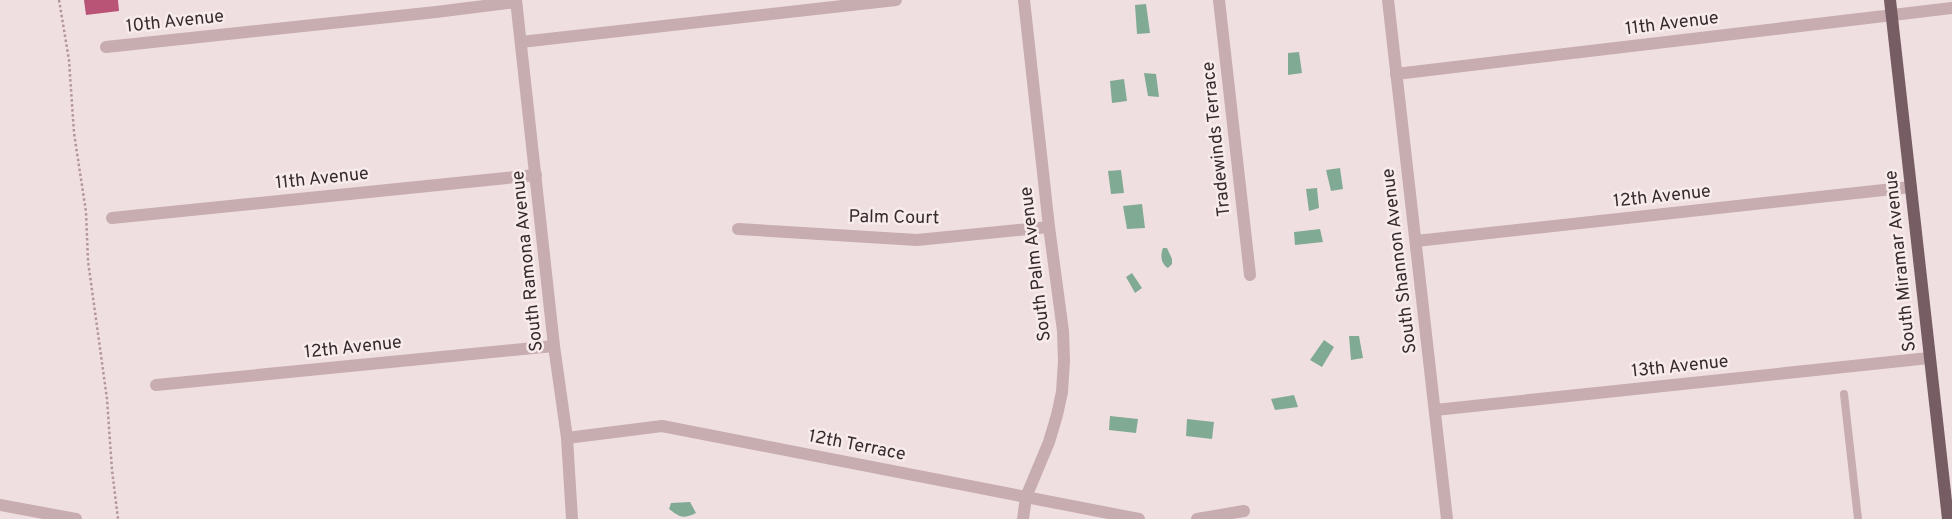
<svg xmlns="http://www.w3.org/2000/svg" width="1952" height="519" font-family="Overpass,sans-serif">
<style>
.water{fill:#81aa94}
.building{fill:#b95477}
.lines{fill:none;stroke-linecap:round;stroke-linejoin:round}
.path{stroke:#b3969b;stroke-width:2.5;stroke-dasharray:2.5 2.5;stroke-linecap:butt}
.lane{stroke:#c7acb0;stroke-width:8}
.street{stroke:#c7acb0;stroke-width:12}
.primary{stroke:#765d63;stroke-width:12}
.labels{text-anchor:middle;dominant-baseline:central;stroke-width:5;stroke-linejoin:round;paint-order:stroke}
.street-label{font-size:18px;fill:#362a2d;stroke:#f8ebec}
</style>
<rect width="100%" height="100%" fill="#f0dfe0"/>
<g class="water">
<path d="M1146,4L1150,33L1137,34L1135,5Z"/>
<path d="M1299,52L1302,73L1288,75V53Z"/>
<path d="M1144,73L1156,74L1159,97L1148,96Z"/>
<path d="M1124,79L1127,101L1112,103L1110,81Z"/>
<path d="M1340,168L1343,189L1331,191L1326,170Z"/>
<path d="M1121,170L1124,193L1111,194L1108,171Z"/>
<path d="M1317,188L1319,208L1309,211L1306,189Z"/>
<path d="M1142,204L1145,228L1127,229L1123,206Z"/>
<path d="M1320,229L1323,242L1295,245L1294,232Z"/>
<path d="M1163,248H1167L1172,259V264L1168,268C1161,264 1160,255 1163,248Z"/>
<path d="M1132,273L1142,288L1135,293L1126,277Z"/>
<path d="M1349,336H1359L1363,358L1351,360Z"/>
<path d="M1324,340L1334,347L1322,367L1310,360Z"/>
<path d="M1294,395L1298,407L1275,410L1271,399Z"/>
<path d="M1110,416L1138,419L1136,433L1109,430Z"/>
<path d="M1187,419L1214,422L1212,439L1186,436Z"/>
<path d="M690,502L696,513C683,519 681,518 669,509L671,503Z"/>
</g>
<path class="building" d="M84,0H118L119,11L86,15Z"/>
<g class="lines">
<path class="path" d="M59,0L69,60L74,133L86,212L88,261L107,399L112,470L118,519"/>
<path class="lane" d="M1844,394L1858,519"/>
<g class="street">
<path d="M516,0L554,346L567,438L572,519"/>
<path d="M1219,0L1250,275"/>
<path d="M1388,0L1447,519"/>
<path d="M521,42L896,0"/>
<path d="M106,47L436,12L516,2"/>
<path d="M1396,74L1952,8"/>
<path d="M112,218L536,175"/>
<path d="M738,229L917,240L1049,227"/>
<path d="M1416,241L1911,187"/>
<path d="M156,385L554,346"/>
<path d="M1435,410L1929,358"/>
<path d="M567,438L662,426L1139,519"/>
<path d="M0,505L76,519"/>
<path d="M1023,519L1026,497L1049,442L1057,415L1062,392L1064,361L1063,331L1049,227L1024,0"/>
<path d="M1197,519L1244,511"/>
</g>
<path class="primary" d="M1890,0L1948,519"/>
</g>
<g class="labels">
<g class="street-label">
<text transform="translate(175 22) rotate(-6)">10th Avenue</text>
<text transform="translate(1672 24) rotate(-7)">11th Avenue</text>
<text transform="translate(1217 139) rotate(-96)">Tradewinds Terrace</text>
<text transform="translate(322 179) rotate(-6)">11th Avenue</text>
<text transform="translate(1662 197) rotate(-6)">12th Avenue</text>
<text transform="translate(894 218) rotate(1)">Palm Court</text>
<text transform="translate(528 261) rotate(-96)">South Ramona Avenue</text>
<text transform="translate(1400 261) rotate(-97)">South Shannon Avenue</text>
<text transform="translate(1901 261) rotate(-96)">South Miramar Avenue</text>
<text transform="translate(1036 264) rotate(-97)">South Palm Avenue</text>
<text transform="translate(353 348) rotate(-6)">12th Avenue</text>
<text transform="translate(1680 367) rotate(-6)">13th Avenue</text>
<text transform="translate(857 446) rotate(11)">12th Terrace</text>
</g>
</g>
</svg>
